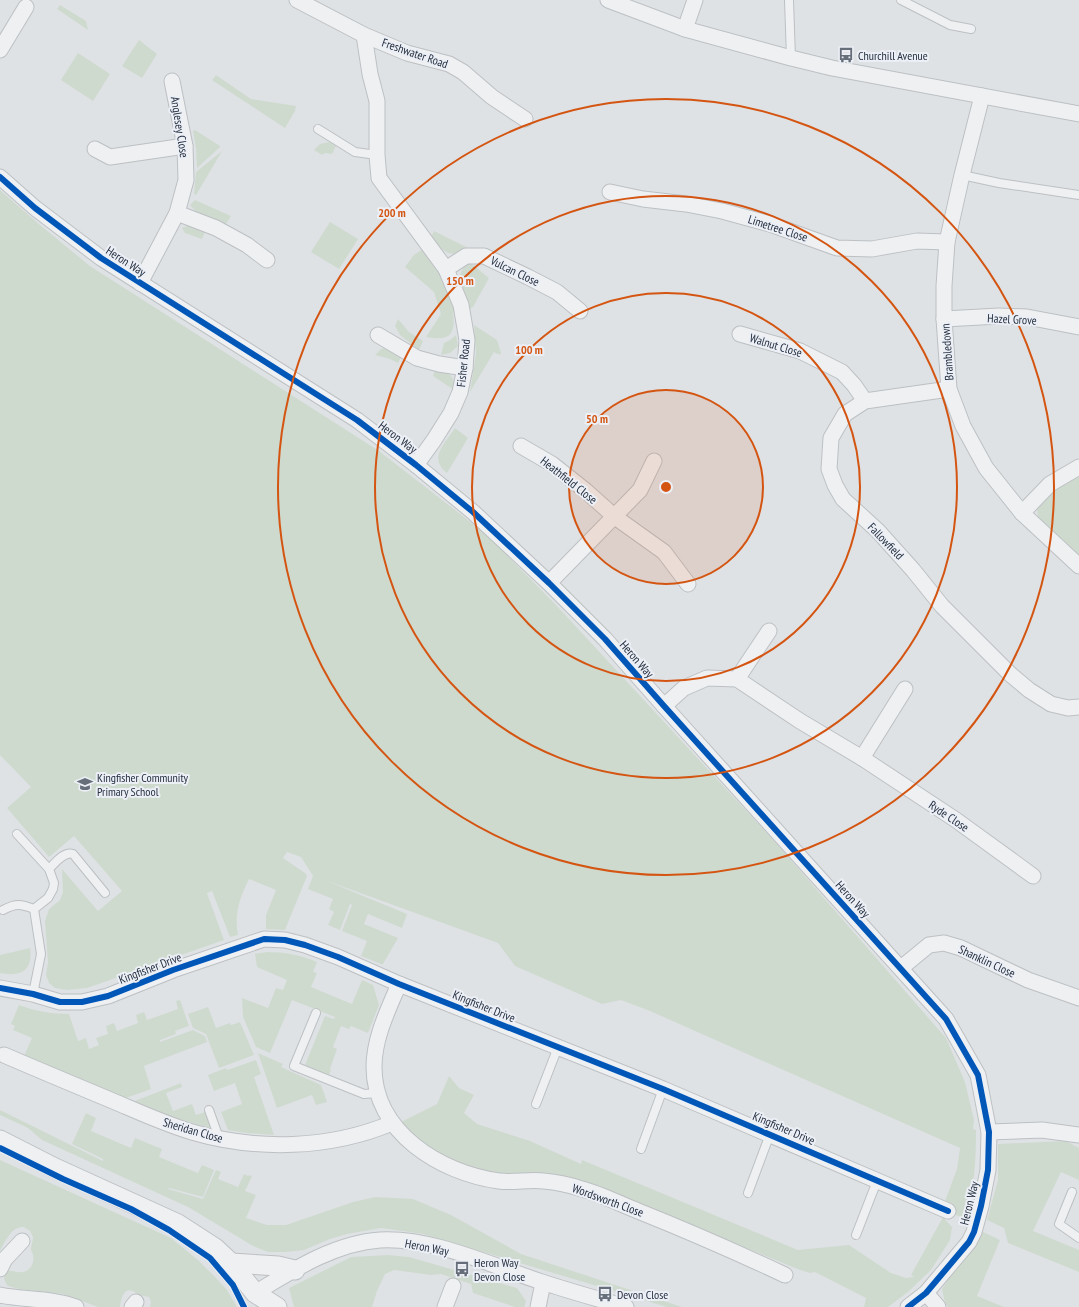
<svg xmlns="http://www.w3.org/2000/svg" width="1079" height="1307" font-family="'PT Sans Narrow',sans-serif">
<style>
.green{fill:#cfdacf}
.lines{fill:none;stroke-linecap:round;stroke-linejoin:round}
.service-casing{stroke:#bdc0c3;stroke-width:10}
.minor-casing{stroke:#bdc0c3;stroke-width:17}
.tertiary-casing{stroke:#bdc0c3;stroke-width:21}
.service{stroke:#eef0f2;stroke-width:8}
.minor{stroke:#eef0f2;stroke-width:15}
.tertiary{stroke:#eef0f2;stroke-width:19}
.cycleway-casing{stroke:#ecf0f6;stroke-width:8}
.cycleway{stroke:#0057b8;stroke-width:6}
.ring{fill:none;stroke:#d45511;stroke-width:2}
.labels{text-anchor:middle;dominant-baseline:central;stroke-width:4;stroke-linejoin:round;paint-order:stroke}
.street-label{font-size:12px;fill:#252f40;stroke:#ecf0f6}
.poi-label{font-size:12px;fill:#252f40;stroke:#ecf0f6;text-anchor:start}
.centre{fill:#d45511;stroke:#ecf0f6;stroke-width:2}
.ring-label{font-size:12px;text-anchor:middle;font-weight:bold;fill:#d45511;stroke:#ecf0f6;stroke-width:4;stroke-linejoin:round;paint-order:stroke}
</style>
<rect width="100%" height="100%" fill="#dfe2e5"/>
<g class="green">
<path d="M60,5L86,21L88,30L57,9Z"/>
<path d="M139,40L157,54L142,78L122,66Z"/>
<path d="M78,53L110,74L93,101L61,80Z"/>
<path d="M216,75L251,99L296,106L295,111L285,128L221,86L212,80Z"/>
<path d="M195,130L220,146V147L197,168L196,148L193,131Z"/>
<path d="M329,142L336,146L332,154L325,153L322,155L314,150L320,144Z"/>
<path d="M222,151L196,195L194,194L196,172Z"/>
<path d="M0,190L40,225L90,266L379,451L486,534L557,606L776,843L946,1038L965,1082L974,1120L973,1129L976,1130C976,1160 975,1190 963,1218L942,1209L957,1169L960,1148L650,1011L621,1000L602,1004L515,966L498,943L327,881L407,914L402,928L368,914L364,924L398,938L383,964H381L361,956L367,941L342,931L352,905L350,904L340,930L328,925L334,912L329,909L333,899L308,889L313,876L301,857L287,852L283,858L305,873L307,876L285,930L266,929V915L276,890L249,879C240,897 234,914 238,935L230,937L212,891L207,893L224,940L87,988L67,990L55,988L49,983L46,975L48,962L45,921L49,909L60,900L63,892L62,869L98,911L122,891L74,836L49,857L7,808L31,787L0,755Z"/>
<path d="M195,200L231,216L226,224L197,213L190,205Z"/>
<path d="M330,222L358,239L339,269L311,252Z"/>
<path d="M190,225L206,229L202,239L185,233L182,228Z"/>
<path d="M434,231L470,249C450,259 444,253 431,237Z"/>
<path d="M426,247L435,260L457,311L453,312C456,336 449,341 426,337L441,314L434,292L405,267L414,255Z"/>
<path d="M471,261L473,265L489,278L473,307L468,310C462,291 451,274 471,261Z"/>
<path d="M398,319L409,332L423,341L419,350L400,335L395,326Z"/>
<path d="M474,325L497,340L501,353L500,355L494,352L470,392L476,353Z"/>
<path d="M456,335L458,346L450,353L441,355L444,343L450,340Z"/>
<path d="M388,347L403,354L398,363L390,359L375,355L381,349Z"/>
<path d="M436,367C447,371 456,376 454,390L433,376Z"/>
<path d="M455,428L468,438L447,473C428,458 445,443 455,428Z"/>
<path d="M1079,474V557L1038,518L1037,506L1047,492Z"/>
<path d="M30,948C33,971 21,977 0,973V955Z"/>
<path d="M267,952C285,952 301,955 317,962L313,972L317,973L311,987L352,1004L362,980L373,985L379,1005L368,1033L351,1026L349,1029L341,1026L333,1047L337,1049L330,1069L331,1070L329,1075L305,1065L325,1016L334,1019L335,1017L292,1000L270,1053L256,1047L243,1017L242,998L268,1008L276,988L283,990L287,980L257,967L255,954Z"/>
<path d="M180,1000L189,1026L175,1031L176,1034L160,1040V1042L193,1030L205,1036L207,1042L144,1066L151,1089L126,1098L24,1056L32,1038L13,1030L15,1026L11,1024L19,1005C35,1011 52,1014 69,1014L78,1041L86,1038L89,1049L99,1045L96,1038L108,1034L106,1026L114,1023L117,1031L138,1023L136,1015L144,1012L147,1020L178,1009L176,1001Z"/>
<path d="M208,1007L216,1028L230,1023L231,1025L240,1022L254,1055L219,1068L206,1034L193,1028L188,1014Z"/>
<path d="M258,1053L283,1064L281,1067L321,1085L327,1102L316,1105L312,1095L277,1108Z"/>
<path d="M256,1060L261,1074L254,1077L274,1135L246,1133L228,1130L221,1112L242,1104L235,1083L214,1091L208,1075L226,1068L227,1070Z"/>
<path d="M449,1076L459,1088L474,1095L464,1113L477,1124L530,1141L581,1164L582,1160L798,1250L849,1245L891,1273L906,1278L914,1277L911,1275L943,1217L952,1227L950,1240L931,1270L908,1292L888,1307H864L866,1298L815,1272L810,1273L800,1270L575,1178L521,1173L517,1175L475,1171L427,1149L397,1124L437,1104Z"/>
<path d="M181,1083L182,1087L166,1093L173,1111L192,1104L196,1115L205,1112L211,1128L171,1117L132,1102Z"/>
<path d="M0,1110L103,1161V1159L72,1144L86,1113L96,1118L91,1131L131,1148L135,1138L162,1149L159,1157L198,1173L202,1165L214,1170L203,1197L169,1188L168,1189L203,1199L216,1170L221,1172L218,1179L238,1187L244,1174L248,1176L249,1175L252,1176L245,1191L256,1195L246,1218L267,1225H286L353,1202L375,1197L413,1199L451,1215L521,1254L682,1307H667L423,1234L381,1228L347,1234L330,1239L304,1250L286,1252H268L253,1246L188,1207L42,1140L28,1128L0,1115Z"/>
<path d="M1066,1141L1079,1148V1180L1061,1172L1033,1231L1079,1250V1272L1008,1243L1004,1228L987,1220L998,1180V1144Z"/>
<path d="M0,1160L171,1238L199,1261L216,1278L227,1290L237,1307H150L151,1302L149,1297C146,1296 142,1296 139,1295C137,1294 135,1292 133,1291C123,1287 121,1301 120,1307H98L63,1294L19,1289L8,1286C4,1281 2,1276 7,1271C13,1270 17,1273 23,1272C30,1271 35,1263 33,1255C33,1253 31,1252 31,1249C31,1245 33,1241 33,1237L30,1231L24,1227C11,1226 5,1242 0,1251Z"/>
<path d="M981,1231L1000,1240L977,1296L1004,1307H948L945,1303L942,1289Z"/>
<path d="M389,1255L409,1257L517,1288L526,1301L525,1305L524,1307H515L473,1293L471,1284L441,1274L431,1275L394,1270L385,1274L377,1291L372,1307H294L289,1288L351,1257Z"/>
</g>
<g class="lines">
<defs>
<g id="service">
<path d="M789,0L791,58"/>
<path d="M901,0L950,25L971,29"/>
<path d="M318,129L355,152L377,155"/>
<path d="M962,175L999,183L1079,195"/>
<path d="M17,834L49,869L54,883L53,889L48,898L34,909"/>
<path d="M49,869C55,863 64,851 73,854L105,893"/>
<path d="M3,910C16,903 21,904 34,909L41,954L33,994"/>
<path d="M316,1013L294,1066L364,1094L377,1093"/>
<path d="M536,1104L558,1047"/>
<path d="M209,1110L219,1138"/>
<path d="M641,1149L663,1089"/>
<path d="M1072,1192L1059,1224L1079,1238"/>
<path d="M748,1193L770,1134"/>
<path d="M856,1235L877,1181"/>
</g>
<g id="minor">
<path d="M297,0L364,35L407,53L449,64L463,72L492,97L525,119"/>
<path d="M608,0L685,29L791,58L832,68L1079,114"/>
<path d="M685,29L695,0"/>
<path d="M364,35L370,74L377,101V155L379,178L446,269L461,305L467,340L465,368L460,392L451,413L434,440L416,465"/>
<path d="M0,50L26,7"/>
<path d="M982,96L962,175L947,242L944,286V319L949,389L963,426L986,468L1022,513L1079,566"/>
<path d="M95,149L110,157L185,146"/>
<path d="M0,177L35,208L101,258L357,420L416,465L473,512L549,583L605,639L664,706L946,1019L978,1075L989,1132L988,1170L981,1206L974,1232L969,1242L926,1293L908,1307"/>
<path d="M610,192L643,199L686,204L722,211L770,224L837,248L872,249L917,241L947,242"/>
<path d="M177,213L216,228L247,245L267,260"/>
<path d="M446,269L466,256H484L528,277L557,292L580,311"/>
<path d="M140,283L177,213L186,180L185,146L172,81"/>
<path d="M944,319L999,316L1027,317L1079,327"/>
<path d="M740,334L800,351L842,372L854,385L865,401"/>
<path d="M378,335L417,358L439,364L465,368"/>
<path d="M949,389L865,401L845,414L831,438L829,469L835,485L843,499L878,531L913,570L942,606L1010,674L1029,690L1051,704L1068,708L1079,707"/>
<path d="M521,446L552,464L586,491L615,517L664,552L688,584"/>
<path d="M1022,513L1050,484L1079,467"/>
<path d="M549,583L640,490L654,461"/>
<path d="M737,679L769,631"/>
<path d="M664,706L684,688L707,678L737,679L800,721L862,758L956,820L1033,876"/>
<path d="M862,758L905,689"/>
<path d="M901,968L929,945L944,943L961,948L1028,980L1079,998"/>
<path d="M399,984C388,1010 374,1038 374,1067C374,1132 440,1173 499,1181C514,1183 529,1179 544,1181C556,1182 570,1185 582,1189C601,1194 620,1204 638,1211C688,1231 736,1252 785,1275"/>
<path d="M0,988L33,994L60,1002H82L108,996L173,970L264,939L285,940L305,945L338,957L399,984L663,1089L948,1211"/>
<path d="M4,1055C41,1071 77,1086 113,1101C139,1112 165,1124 192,1132C257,1151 330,1149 392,1123"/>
<path d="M989,1132L1042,1130L1079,1135"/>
<path d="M0,1269L5,1259L22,1241"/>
<path d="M255,1293C293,1270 335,1243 380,1240C433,1237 492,1266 542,1282C569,1291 598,1299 626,1307"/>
<path d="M926,1293L938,1307"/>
<path d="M0,1295C25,1300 52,1298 76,1307"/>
<path d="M132,1307L136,1302"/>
<path d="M445,1307L453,1286"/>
<path d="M538,1307L543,1283"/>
</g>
<g id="tertiary">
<path d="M0,1140L55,1168L178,1224L215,1248L231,1263L255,1293L277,1307"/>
<path d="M231,1263L278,1266L295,1270"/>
</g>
</defs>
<use href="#service" class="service-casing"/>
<use href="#minor" class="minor-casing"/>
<use href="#tertiary" class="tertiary-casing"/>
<use href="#service" class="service"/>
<use href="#minor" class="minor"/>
<use href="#tertiary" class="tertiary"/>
<defs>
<g id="cycleway">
<path d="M0,177L35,208L101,258L357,420L416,465L473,512L549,583L605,639L664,706L946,1019L978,1075L989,1132L988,1170L981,1206L974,1232L969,1242L926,1293L908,1307"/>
<path d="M0,988L33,994L60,1002H82L108,996L173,970L264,939L285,940L305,945L338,957L399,984L663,1089L948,1211"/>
<path d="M0,1148L63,1179L131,1209L169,1230L210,1258L233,1285L244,1307"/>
</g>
</defs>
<use href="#cycleway" class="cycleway-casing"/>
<use href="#cycleway" class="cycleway"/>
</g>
<circle cx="666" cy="487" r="97" fill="#d45511" fill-opacity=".12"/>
<g class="ring">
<circle cx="666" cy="487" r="97"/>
<circle cx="666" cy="487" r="194"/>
<circle cx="666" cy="487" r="291"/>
<circle cx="666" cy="487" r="388"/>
</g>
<defs>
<symbol id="bus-bare" viewBox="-9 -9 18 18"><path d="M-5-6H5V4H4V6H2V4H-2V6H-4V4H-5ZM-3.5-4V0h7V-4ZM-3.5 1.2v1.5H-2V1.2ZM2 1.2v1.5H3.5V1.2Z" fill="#666e7a" stroke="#ecf0f6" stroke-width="2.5" paint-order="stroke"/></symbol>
<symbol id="school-bare" viewBox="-9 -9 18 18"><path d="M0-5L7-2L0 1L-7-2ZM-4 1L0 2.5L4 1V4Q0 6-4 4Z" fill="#666e7a" stroke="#ecf0f6" stroke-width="2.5" paint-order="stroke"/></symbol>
</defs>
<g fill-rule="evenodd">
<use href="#bus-bare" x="835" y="44" width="22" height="22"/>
<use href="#school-bare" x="74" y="773" width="22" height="22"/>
<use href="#bus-bare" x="451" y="1258" width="22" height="22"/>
<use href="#bus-bare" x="594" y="1283" width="22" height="22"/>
</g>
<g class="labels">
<g class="street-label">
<text transform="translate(415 53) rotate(19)">Freshwater Road</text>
<text transform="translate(180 127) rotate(81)">Anglesey Close</text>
<text transform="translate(778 228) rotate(18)">Limetree Close</text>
<text transform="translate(126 261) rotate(33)">Heron Way</text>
<text transform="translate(515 271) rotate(26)">Vulcan Close</text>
<text transform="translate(1012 319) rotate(3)">Hazel Grove</text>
<text transform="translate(776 345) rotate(17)">Walnut Close</text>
<text transform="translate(947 352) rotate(-94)">Brambledown</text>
<text transform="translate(463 363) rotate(-84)">Fisher Road</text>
<text transform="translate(398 437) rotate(37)">Heron Way</text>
<text transform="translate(569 480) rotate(38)">Heathfield Close</text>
<text transform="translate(886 541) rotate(46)">Fallowfield</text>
<text transform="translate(637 659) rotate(49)">Heron Way</text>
<text transform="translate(949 816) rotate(34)">Ryde Close</text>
<text transform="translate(853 899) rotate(48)">Heron Way</text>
<text transform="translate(987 961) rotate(25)">Shanklin Close</text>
<text transform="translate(150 968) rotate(-21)">Kingfisher Drive</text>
<text transform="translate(484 1006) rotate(22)">Kingfisher Drive</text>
<text transform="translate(784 1128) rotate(23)">Kingfisher Drive</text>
<text transform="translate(193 1130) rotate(16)">Sheridan Close</text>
<text transform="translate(608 1200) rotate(20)">Wordsworth Close</text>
<text transform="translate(969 1203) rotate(-76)">Heron Way</text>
<text transform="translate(427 1247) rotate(11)">Heron Way</text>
</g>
<g class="poi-label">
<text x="858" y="55">Churchill Avenue</text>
<text x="97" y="777">Kingfisher Community<tspan x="97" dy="14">Primary School</tspan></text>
<text x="474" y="1262">Heron Way<tspan x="474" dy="14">Devon Close</tspan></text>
<text x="617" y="1294">Devon Close</text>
</g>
</g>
<circle cx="666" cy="487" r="6" class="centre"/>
<g class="ring-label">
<text x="392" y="217">200 m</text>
<text x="460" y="285">150 m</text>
<text x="529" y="354">100 m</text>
<text x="597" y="423">50 m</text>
</g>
</svg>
